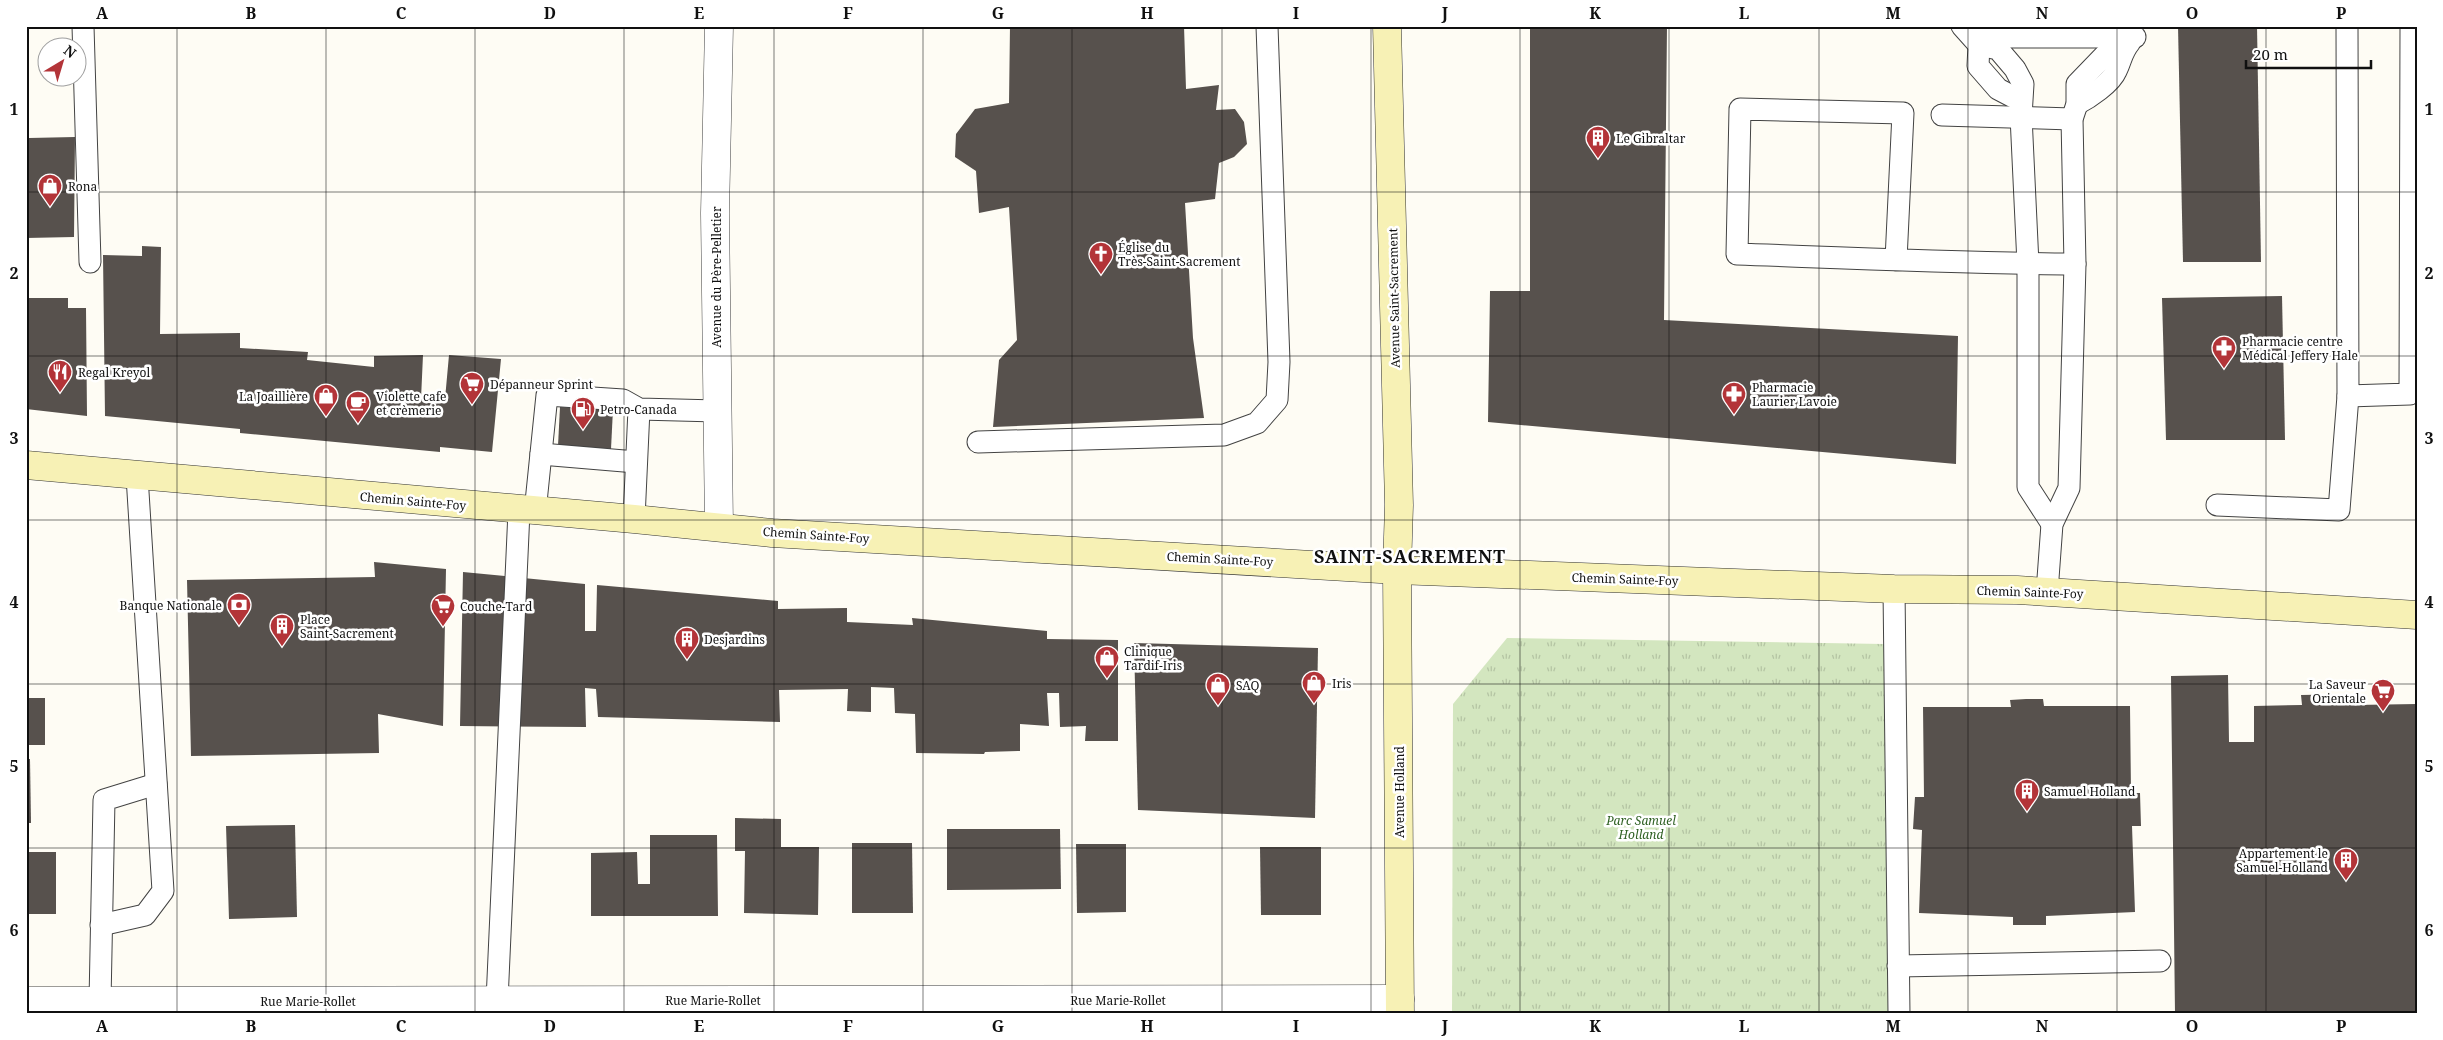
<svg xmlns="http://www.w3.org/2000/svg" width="2443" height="1040" font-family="'Noto Serif',serif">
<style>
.grass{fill:url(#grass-tufts)}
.building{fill:#57514d}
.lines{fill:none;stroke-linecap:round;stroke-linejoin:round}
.service-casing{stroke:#434343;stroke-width:23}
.minor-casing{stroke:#434343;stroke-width:29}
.secondary-casing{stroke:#323232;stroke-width:29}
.service{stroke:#fff;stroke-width:21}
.minor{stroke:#fff;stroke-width:28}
.secondary{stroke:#f7f1b5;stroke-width:28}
.grid{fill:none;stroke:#101010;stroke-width:1;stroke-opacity:0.55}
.labels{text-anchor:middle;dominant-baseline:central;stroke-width:5;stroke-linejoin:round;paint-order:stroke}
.poi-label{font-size:12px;fill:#101010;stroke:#fff;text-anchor:start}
.street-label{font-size:12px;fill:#101010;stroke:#fff}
.park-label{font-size:12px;font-style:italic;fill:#316225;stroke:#fff}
.district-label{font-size:18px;font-weight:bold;letter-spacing:1px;fill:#101010;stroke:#fff}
.neatline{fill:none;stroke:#101010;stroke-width:2}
.grid-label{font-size:16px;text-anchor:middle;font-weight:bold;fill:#101010}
</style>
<defs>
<pattern id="grass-tufts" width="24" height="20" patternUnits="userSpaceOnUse" patternTransform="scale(1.25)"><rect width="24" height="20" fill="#d3e6bf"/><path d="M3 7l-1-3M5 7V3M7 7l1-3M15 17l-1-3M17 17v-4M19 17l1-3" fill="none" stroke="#b4c4a3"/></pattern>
</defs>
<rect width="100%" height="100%" fill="#fefcf4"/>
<path class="grass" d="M1507,638L1884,644L1901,1014H1452L1453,704Z"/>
<g class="building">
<path d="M1010,26H1184L1186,89L1219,85L1216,110L1235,109L1244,122L1247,144L1234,157L1219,163L1215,199L1185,203L1193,338L1204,418L993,427L999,360L1017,340L1009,207L979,213L976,171L955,157L956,134L975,109L1009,103Z"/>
<path d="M1530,26H1667L1664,320L1958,336L1956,464L1488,422L1490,291H1530Z"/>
<path d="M2178,26H2257L2261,262H2183Z"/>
<path d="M26,104H29V138L75,137L74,237L26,238Z"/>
<path d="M142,246L161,247L160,334L240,333V348L308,352L307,360L374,367V356L423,355L421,399H445L449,355L501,359L492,452L440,447V452L240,433V429L105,416L103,255L142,256Z"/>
<path d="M2282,296L2285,440H2166L2162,298Z"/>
<path d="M26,298H68V308H86L87,416L26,409Z"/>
<path d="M560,407L613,409L611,449L558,446Z"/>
<path d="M374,562L446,569L443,726L378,714L379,753L191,756L187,580L375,577Z"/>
<path d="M463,572L585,584V631H596L597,585L778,601V609L847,608V622L913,625L912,618L1047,631V639L1118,640V741H1085L1086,726L1060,727L1059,693H1047L1049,726L1020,724V751L985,752L984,754L916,753L915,714L895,713L894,688L871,687V712L847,711L848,689L779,690L780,722L598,717L596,689L585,688L586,727L460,726Z"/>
<path d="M1134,643L1318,648L1315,818L1138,810Z"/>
<path d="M2228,675L2229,742H2254V706L2302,705L2301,695L2355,694V705L2417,704V1014H2175L2171,676Z"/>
<rect x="26" y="698" width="19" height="47"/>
<path d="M2026,699H2043L2044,706H2130L2131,793H2140L2141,826H2132L2135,912L2046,916V925H2013V917L1919,913L1922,830L1913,829L1915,797H1924L1923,707H2011L2010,700Z"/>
<path d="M26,759H30L31,823H26Z"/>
<path d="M735,818L781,819V847H819L818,915L744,913L745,851H735Z"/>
<path d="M295,825L297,917L229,919L226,826Z"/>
<path d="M947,829H1060L1061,889L947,890Z"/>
<path d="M650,835H717L718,916H591V853L637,852L638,884H650Z"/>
<path d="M852,843H912L913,913H852Z"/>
<path d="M1076,844H1126V912L1077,913Z"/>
<path d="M1260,847H1321V915H1261Z"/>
<rect x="26" y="852" width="30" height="62"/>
</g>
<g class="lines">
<defs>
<g id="service">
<path d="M83,26L90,262"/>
<path d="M1962,26L1979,45L1998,49L2015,69L2023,84L2021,116L2028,264V487L2052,524"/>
<path d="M2347,26L2348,396L2410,394L2411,26"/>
<path d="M1979,37H2135"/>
<path d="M1979,45L1978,66L1998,89L2021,101"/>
<path d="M2077,104C2089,98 2111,83 2116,71C2122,59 2121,53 2130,42"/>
<path d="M1942,115L2072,119"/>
<path d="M1896,260L1903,113L1740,109L1737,254C1849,258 1962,263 2075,264"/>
<path d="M978,442L1224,435L1257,423L1277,400L1279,362L1267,26"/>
<path d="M541,454L636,462"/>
<path d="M2217,505L2339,510L2348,396"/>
<path d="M535,512L547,395L623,400L639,409L717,411"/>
<path d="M634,519L639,409"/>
<path d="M1894,589L1899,1014"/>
<path d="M2047,592L2052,524L2069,488L2075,264L2072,119L2077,104V84L2105,55L2122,51"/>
<path d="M101,925L145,915L163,891L137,476"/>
<path d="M1898,966L2160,961"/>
<path d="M100,1001L104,800L156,784"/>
<path d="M497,1001L519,511"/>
</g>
<g id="minor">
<path d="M719,527L715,213L719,26"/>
<path d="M26,1001L1400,999"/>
</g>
<g id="secondary">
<path d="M1387,26L1399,505L1397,570L1400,1014"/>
<path d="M26,465L634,519L772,533L1397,570L1894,589L2017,590L2417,615"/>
</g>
</defs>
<use href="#service" class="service-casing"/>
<use href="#minor" class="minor-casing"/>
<use href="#secondary" class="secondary-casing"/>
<use href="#service" class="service"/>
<use href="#minor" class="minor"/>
<use href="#secondary" class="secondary"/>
</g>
<path class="grid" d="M177,26V1014M326,26V1014M475,26V1014M624,26V1014M774,26V1014M923,26V1014M1072,26V1014M1222,26V1014M1371,26V1014M1520,26V1014M1669,26V1014M1819,26V1014M1968,26V1014M2117,26V1014M2266,26V1014M26,192H2417M26,356H2417M26,520H2417M26,684H2417M26,848H2417"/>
<defs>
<symbol id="building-pin" viewBox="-11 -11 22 30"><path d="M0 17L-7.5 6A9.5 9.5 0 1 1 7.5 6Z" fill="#b33438" stroke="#fff"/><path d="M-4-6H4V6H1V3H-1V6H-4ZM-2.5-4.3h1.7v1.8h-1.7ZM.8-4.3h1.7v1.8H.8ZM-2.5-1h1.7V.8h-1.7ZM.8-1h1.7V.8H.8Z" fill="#fff"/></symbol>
<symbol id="shop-pin" viewBox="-11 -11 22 30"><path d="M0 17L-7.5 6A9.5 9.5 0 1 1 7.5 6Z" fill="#b33438" stroke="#fff"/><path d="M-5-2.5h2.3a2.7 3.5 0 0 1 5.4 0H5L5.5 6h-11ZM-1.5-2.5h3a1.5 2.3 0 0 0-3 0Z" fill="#fff"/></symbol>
<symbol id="church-pin" viewBox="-11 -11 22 30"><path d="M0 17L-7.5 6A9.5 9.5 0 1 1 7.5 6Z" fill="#b33438" stroke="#fff"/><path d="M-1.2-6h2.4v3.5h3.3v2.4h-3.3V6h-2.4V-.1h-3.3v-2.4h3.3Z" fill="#fff"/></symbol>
<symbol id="pharmacy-pin" viewBox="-11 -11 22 30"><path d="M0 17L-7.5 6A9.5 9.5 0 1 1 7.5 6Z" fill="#b33438" stroke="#fff"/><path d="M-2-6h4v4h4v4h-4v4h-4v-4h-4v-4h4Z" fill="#fff"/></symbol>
<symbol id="restaurant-pin" viewBox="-11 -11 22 30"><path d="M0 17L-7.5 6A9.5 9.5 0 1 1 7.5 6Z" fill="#b33438" stroke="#fff"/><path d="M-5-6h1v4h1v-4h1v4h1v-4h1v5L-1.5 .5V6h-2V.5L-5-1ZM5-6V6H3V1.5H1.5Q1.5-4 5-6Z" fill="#fff"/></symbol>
<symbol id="supermarket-pin" viewBox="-11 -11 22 30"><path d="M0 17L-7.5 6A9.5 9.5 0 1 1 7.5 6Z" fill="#b33438" stroke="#fff"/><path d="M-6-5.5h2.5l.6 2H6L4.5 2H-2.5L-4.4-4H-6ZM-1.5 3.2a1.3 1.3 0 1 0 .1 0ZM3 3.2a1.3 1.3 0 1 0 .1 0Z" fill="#fff"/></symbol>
<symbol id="cafe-pin" viewBox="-11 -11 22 30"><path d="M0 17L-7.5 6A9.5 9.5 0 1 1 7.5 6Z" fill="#b33438" stroke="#fff"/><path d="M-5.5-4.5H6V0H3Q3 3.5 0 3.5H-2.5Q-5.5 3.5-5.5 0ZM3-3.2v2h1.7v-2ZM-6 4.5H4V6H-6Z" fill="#fff"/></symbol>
<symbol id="fuel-pin" viewBox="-11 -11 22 30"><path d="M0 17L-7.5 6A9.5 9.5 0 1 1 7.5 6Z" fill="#b33438" stroke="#fff"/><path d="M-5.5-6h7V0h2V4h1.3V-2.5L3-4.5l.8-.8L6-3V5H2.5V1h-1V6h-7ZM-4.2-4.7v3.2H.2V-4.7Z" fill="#fff"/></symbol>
<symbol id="bank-pin" viewBox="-11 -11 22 30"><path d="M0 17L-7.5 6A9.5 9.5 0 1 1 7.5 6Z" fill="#b33438" stroke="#fff"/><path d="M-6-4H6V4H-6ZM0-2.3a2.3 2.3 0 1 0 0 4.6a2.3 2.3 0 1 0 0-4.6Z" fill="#fff"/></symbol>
</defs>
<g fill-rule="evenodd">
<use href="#building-pin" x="1584" y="124" width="28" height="38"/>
<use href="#shop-pin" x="36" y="172" width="28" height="38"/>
<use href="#church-pin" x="1087" y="240" width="28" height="38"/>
<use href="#pharmacy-pin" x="2210" y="334" width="28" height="38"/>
<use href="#restaurant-pin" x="46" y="358" width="28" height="38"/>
<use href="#supermarket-pin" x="458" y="370" width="28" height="38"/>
<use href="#pharmacy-pin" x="1720" y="380" width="28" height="38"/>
<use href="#shop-pin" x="312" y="382" width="28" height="38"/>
<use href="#cafe-pin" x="344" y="389" width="28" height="38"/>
<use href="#fuel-pin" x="569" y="395" width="28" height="38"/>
<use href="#bank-pin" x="225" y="591" width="28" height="38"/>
<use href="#supermarket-pin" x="429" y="592" width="28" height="38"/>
<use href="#building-pin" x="268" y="612" width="28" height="38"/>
<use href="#building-pin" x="673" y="625" width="28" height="38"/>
<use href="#shop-pin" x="1093" y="644" width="28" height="38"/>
<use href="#shop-pin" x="1300" y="669" width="28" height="38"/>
<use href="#shop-pin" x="1204" y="671" width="28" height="38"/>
<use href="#supermarket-pin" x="2369" y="677" width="28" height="38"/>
<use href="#building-pin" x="2013" y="777" width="28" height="38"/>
<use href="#building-pin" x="2332" y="846" width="28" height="38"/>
</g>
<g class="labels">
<g class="poi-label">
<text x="1616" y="138">Le Gibraltar</text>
<text x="68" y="186">Rona</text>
<text x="1118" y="247">Église du<tspan x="1118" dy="14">Très-Saint-Sacrement</tspan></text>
<text x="2242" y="341">Pharmacie centre<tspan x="2242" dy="14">Médical Jeffery Hale</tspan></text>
<text x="78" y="372">Regal Kreyol</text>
<text x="490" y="384">Dépanneur Sprint</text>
<text x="1752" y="387">Pharmacie<tspan x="1752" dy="14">Laurier Lavoie</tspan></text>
<text x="308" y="396" text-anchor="end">La Joaillière</text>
<text x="376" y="396">Violette cafe<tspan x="376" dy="14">et crèmerie</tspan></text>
<text x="600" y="409">Petro-Canada</text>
<text x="222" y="605" text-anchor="end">Banque Nationale</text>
<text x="460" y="606">Couche-Tard</text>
<text x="300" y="619">Place<tspan x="300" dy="14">Saint-Sacrement</tspan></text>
<text x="704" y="639">Desjardins</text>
<text x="1124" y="651">Clinique<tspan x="1124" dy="14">Tardif-Iris</tspan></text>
<text x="1332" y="683">Iris</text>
<text x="2366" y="684" text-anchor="end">La Saveur<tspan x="2366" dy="14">Orientale</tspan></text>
<text x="1236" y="685">SAQ</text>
<text x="2044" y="791">Samuel Holland</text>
<text x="2328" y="853" text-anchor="end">Appartement le<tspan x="2328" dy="14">Samuel-Holland</tspan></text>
</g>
<g class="street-label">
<text transform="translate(716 277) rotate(-90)">Avenue du Père-Pelletier</text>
<text transform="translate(1394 298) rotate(-91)">Avenue Saint-Sacrement</text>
<text transform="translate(413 501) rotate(5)">Chemin Sainte-Foy</text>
<text transform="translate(816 535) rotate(4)">Chemin Sainte-Foy</text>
<text transform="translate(1220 559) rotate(3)">Chemin Sainte-Foy</text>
<text transform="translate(1625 579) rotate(2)">Chemin Sainte-Foy</text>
<text transform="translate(2030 592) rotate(2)">Chemin Sainte-Foy</text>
<text transform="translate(1399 792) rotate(-90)">Avenue Holland</text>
<text x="713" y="1000">Rue Marie-Rollet</text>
<text x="1118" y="1000">Rue Marie-Rollet</text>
<text x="308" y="1001">Rue Marie-Rollet</text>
</g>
<g class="park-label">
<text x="1641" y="820">Parc Samuel<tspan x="1641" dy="14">Holland</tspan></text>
</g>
<g class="district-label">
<text x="1410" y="556">SAINT-SACREMENT</text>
</g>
</g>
<rect width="2443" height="1040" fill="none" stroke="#ffffff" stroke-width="55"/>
<g transform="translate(62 62) rotate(38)"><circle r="24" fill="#ffffff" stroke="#9f9f9f"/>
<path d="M0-4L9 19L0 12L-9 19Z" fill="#b33438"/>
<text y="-8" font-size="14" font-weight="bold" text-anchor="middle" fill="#101010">N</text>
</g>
<path d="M2246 60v8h125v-8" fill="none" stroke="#101010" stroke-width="2.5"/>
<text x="2253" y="60" font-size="15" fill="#101010" stroke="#ffffff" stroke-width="4" paint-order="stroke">20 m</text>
<rect x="28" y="28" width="2388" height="984" class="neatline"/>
<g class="grid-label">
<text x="102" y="19">A</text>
<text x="251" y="19">B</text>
<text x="401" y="19">C</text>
<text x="550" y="19">D</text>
<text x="699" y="19">E</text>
<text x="848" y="19">F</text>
<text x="998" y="19">G</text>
<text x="1147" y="19">H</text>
<text x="1296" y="19">I</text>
<text x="1445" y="19">J</text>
<text x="1595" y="19">K</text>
<text x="1744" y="19">L</text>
<text x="1893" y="19">M</text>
<text x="2042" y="19">N</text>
<text x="2192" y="19">O</text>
<text x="2341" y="19">P</text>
<text x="14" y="115">1</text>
<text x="2429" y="115">1</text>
<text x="14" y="279">2</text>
<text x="2429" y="279">2</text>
<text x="14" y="444">3</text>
<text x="2429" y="444">3</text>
<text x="14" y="608">4</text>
<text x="2429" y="608">4</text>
<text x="14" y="772">5</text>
<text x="2429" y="772">5</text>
<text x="14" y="936">6</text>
<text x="2429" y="936">6</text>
<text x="102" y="1032">A</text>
<text x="251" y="1032">B</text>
<text x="401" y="1032">C</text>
<text x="550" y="1032">D</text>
<text x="699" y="1032">E</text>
<text x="848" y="1032">F</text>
<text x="998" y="1032">G</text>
<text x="1147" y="1032">H</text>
<text x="1296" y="1032">I</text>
<text x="1445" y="1032">J</text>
<text x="1595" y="1032">K</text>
<text x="1744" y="1032">L</text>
<text x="1893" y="1032">M</text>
<text x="2042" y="1032">N</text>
<text x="2192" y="1032">O</text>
<text x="2341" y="1032">P</text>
</g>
</svg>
